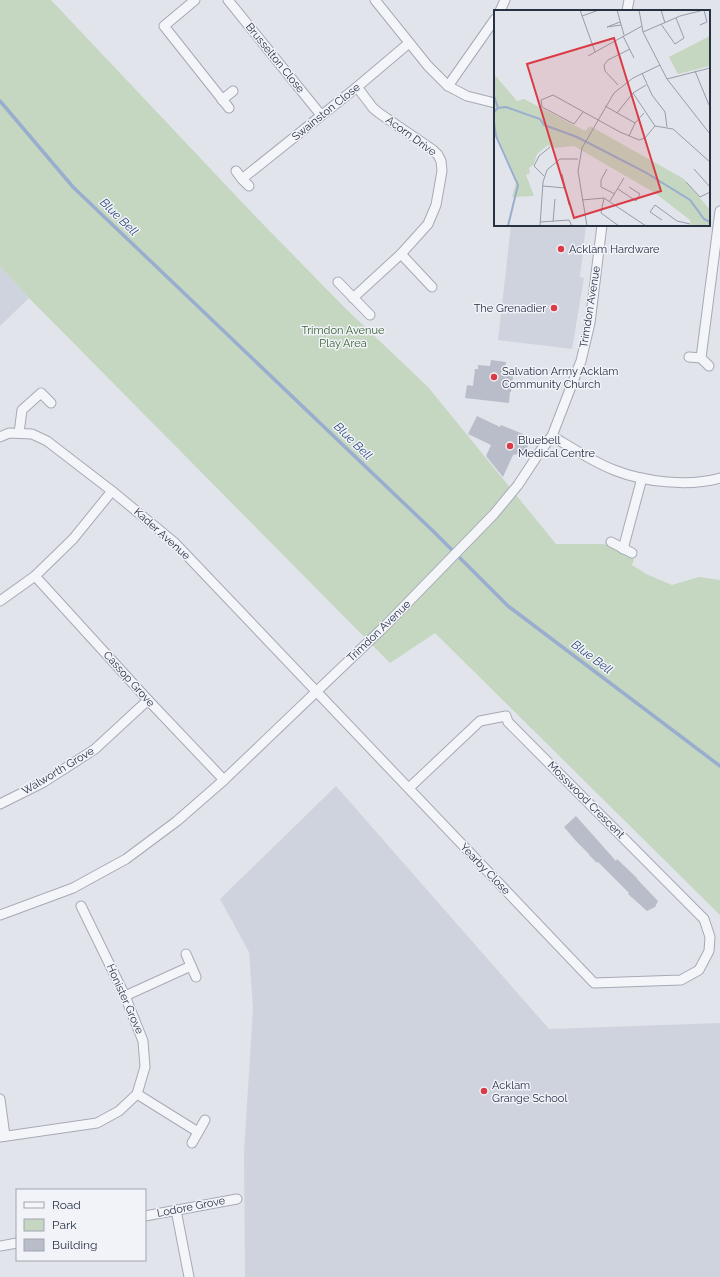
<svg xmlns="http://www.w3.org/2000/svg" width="720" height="1277" font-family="Raleway,sans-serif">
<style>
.built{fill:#cfd3dd}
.green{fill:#c5d6c1}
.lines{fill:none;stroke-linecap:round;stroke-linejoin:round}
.stream{stroke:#99aece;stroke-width:3.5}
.building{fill:#b8bdc9}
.minor-casing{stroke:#a6aab6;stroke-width:11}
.minor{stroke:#f4f5f9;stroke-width:9}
.poi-dot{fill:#db3b46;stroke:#f1f3f8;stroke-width:1.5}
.labels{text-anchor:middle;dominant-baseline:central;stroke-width:3;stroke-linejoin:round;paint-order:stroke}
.street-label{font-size:11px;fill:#283044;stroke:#f1f3f8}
.poi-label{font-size:11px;fill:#283044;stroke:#f1f3f8;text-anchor:start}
.park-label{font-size:11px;fill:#386134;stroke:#f1f3f8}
.water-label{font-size:12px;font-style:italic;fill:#2e4a7c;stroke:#f1f3f8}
.inset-river{fill:none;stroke:#99aece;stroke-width:2}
.inset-road{fill:none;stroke:#979ca8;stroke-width:1}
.view{fill:#db3b46;fill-opacity:0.15;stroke:#db3b46;stroke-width:2}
.inset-edge{fill:none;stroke:#283044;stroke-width:2}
</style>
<rect width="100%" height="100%" fill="#e1e4eb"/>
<g class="built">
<path d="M511,225H586L580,277L584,278L572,349L498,340Z"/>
<path d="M0,266L29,298L0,326Z"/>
<path d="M336,786L549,1029L720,1023V1277H245L244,1152L253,1008L249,952L220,899Z"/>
</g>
<path class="green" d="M0,0H51L255,216L345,308L428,387L556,544H604L634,559L632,565L646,574L672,585L699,577L720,580V915L435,633L390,663L29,298L0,266Z"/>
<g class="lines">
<path class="stream" d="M0,101L73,187L434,532L508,606L720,766"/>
</g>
<g class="building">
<path d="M491,360L506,362L505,369L514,370L511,392H510L509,403L465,398L467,385L473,386L475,369H478V365L490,366Z"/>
<path d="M477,416L500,427L501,425L523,434L529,443L526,451L522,453L513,455L503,477L486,456L491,445L468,434Z"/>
<path d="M576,816L616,861L617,859L637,878V879L658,901L655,907L647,911L628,894L629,893L598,862L597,863L589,855V854L576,841L564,827Z"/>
</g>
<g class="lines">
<defs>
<g id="minor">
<path d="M195,0L164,26L229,108"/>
<path d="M228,0L321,115"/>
<path d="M375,0L428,66L448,86L467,96L495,103"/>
<path d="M500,11L505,0"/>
<path d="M627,11L629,0"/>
<path d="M448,86L495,19"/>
<path d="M222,100L233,91"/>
<path d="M236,171L242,179"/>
<path d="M249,186L242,179L357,87L409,43"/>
<path d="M401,254L432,287"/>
<path d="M338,282L370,315"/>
<path d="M353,298L401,254L428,224L436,205L442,171L441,161L438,155L433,150L379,113L373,108L357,87"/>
<path d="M689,357L701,358"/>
<path d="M709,366L701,358L720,211"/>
<path d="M19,433L22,410L41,393L51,403"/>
<path d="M552,436C572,448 593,462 614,470C644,482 689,487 720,478"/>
<path d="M0,437L9,433L32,434L47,441L112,491L175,543L594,983L681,980L699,970L709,951L710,937L704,919L508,722L506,716L480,721L409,788"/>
<path d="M611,542L632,553"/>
<path d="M623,549L642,478"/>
<path d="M35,576L148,700L224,780"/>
<path d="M0,601L35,576L73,539L112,491"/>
<path d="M0,804L44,782L95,749L148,700"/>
<path d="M0,915L73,888L126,859L177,821L224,780L386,625L494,514L518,485L541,450L552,436L574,379L581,361L590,323L602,225"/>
<path d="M186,954L196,977"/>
<path d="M125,996L191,966"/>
<path d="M137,1094L198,1132"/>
<path d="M0,1099L5,1136"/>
<path d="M0,1137L97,1123L119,1111L137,1094L145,1067L143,1041L125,996L81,906"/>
<path d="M192,1143L205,1120"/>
<path d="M176,1210L189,1277"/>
<path d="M145,1216L237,1199"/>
<path d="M0,1246L17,1243"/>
</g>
</defs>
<use href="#minor" class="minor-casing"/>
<use href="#minor" class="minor"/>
</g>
<g class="poi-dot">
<circle cx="561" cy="249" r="4"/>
<circle cx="554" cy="308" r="4"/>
<circle cx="494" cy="377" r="4"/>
<circle cx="510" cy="446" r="4"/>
<circle cx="484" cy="1091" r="4"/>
</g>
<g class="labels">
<g class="street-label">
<text transform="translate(275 58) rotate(51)">Brusselton Close</text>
<text transform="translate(326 112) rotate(-39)">Swainston Close</text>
<text transform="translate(411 136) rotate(36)">Acorn Drive</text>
<text transform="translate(590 307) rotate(-81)">Trimdon Avenue</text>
<text transform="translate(162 534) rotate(42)">Kader Avenue</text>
<text transform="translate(379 631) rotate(-44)">Trimdon Avenue</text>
<text transform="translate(129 679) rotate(48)">Cassop Grove</text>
<text transform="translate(58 771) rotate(-31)">Walworth Grove</text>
<text transform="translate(586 800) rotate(45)">Mosswood Crescent</text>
<text transform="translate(485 869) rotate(46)">Yearby Close</text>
<text transform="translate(125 999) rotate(66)">Honister Grove</text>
<text transform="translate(191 1207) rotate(-11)">Lodore Grove</text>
</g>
<g class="poi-label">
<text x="569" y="249">Acklam Hardware</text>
<text x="546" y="308" text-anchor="end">The Grenadier</text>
<text x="502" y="371">Salvation Army Acklam<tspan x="502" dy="13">Community Church</tspan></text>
<text x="518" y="440">Bluebell<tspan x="518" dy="13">Medical Centre</tspan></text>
<text x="492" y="1085">Acklam<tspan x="492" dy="13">Grange School</tspan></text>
</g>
<g class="park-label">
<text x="343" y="330">Trimdon Avenue<tspan x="343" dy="13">Play Area</tspan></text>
</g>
<g class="water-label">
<text transform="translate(119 217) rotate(44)">Blue Bell</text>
<text transform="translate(353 441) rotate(44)">Blue Bell</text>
<text transform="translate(592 657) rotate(37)">Blue Bell</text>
</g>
</g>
<g transform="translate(494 10)">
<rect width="216" height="216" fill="#e1e4eb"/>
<path d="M216,26V56L184,64L175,47ZM0,64L23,91L30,89L91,121L96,116L190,169L216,200V216H197L196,210L161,183L80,136L59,138L54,135L43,144L40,154L35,158L36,163L32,165L40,186L18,187L23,170L3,125L0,127Z" fill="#c5d6c1"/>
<path class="inset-river" d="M0,86L4,98L0,102M4,98L12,97L46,109L50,115L83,127L151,162L196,190L210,209L216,212M0,113L2,126L24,175L14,216"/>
<path class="inset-road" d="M86,0L101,42M123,0L130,25M145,0L149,22L173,69L216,124M167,0L171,13M88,6L105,0M126,12L113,17L127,15M167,14L181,34L190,28L182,8M206,15L213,12L210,0M149,22L186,6L210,0M129,26L140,48M94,46L148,16M201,61L215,95M148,63L158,85L171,102L173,117M173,69L216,58M124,75L111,61L110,55L114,50L136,39M139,83L161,116M111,96L141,113M89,102L80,114L48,97L47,90L59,85L126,122L145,130L151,128L161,116L179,119L216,152M123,103L139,83L152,75M135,126L141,113L150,103M113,159L107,170V177L121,184M200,159L216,177M68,164L75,195M50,166L40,156L45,146L56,137M192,172L206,187L216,182M49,176L71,178M124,179L142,191L146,184L135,177M110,188L107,203L125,216M88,190L110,188L152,216M116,191L130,168M168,210L156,202L161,195L183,211L196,214M46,212L75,210L78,216M59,212L61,189M46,216L49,172L53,160L66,149H84M93,216L84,161L88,138L120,83L139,68L166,55"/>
<path class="view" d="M120,28L167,181L80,208L33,54Z"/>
<rect width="216" height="216" class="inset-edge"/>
</g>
<rect x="16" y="1189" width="130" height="72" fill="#f1f3f8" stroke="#a1a5b0"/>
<rect x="24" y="1202" width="20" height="6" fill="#f4f5f9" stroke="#a1a5b0"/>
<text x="52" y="1209" font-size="12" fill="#283044">Road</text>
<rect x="24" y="1219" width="20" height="12" fill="#c5d6c1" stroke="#a1a5b0"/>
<text x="52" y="1229" font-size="12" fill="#283044">Park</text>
<rect x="24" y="1239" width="20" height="12" fill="#b8bdc9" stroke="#a1a5b0"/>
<text x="52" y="1249" font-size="12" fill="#283044">Building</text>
</svg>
